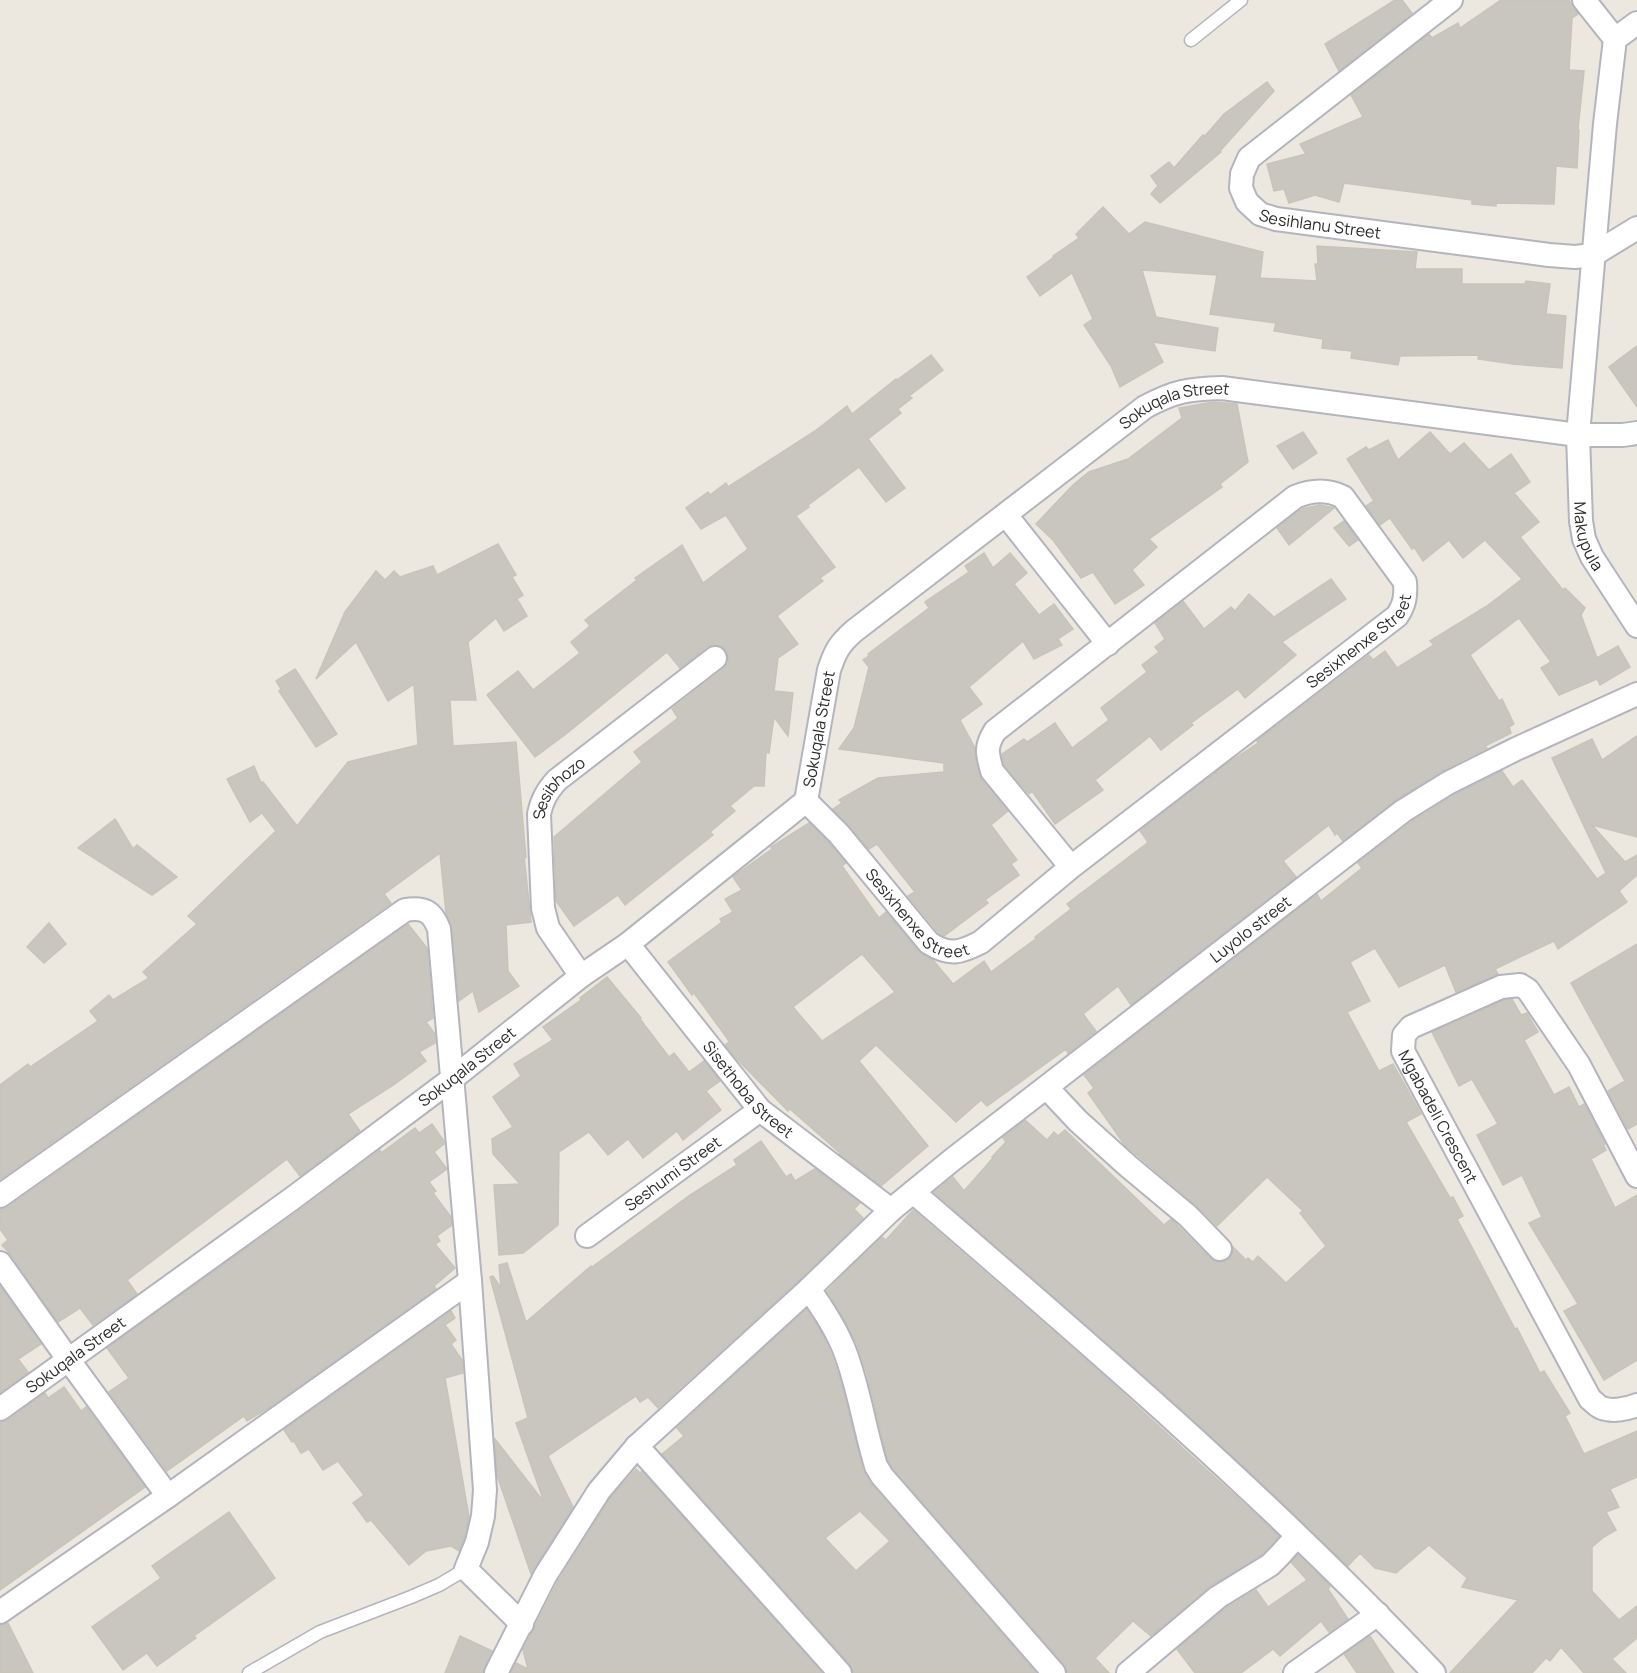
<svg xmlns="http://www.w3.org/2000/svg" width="1637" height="1673" font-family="Manrope,sans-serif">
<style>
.building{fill:#c8c6be;stroke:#c8c4b9;stroke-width:1.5;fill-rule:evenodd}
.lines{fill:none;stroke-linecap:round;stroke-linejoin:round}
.service-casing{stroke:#b3b4be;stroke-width:15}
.minor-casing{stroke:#b3b4be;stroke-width:26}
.service{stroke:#fff;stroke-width:12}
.minor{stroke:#fff;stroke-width:22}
.labels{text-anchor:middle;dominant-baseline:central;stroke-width:4.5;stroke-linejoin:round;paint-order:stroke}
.street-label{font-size:16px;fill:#2c2c2c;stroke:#fff}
</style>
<rect width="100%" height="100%" fill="#ece8df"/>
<g class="building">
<path d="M1395,0H1402L1412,13L1339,71L1325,44Z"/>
<path d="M1501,0H1569L1578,14L1572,18L1569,70L1584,71L1578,129L1579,130L1577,168L1556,166L1554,204L1496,203V206L1472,204V200L1344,183L1339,202L1315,195L1289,203L1284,189L1274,191L1267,164L1306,154L1300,144L1363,117L1351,95L1429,34L1432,38L1458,23L1460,28Z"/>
<path d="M1267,82L1274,91L1220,151L1221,152L1160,203L1151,194L1158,186L1151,176L1169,162L1174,168L1203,135L1205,136L1224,114Z"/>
<path d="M1103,207L1129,234L1145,222L1263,252L1260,278L1317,281L1315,264H1318L1317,246L1417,252L1415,269H1462V284H1525L1526,281L1550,284L1546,314L1566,316L1562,368L1513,364L1478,359L1479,355L1400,356L1398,365L1351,358L1352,351L1322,348L1323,339L1274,331L1276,323L1210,314L1217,275L1142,270L1156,317L1218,328L1215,351L1153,342L1163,362L1120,387L1111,366L1084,325L1093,319L1072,273L1040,296L1027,277L1054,257L1053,256L1079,238L1076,234Z"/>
<path d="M1637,346V407L1609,367Z"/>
<path d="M931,355L943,370L909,396L912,398L898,409L901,413L868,439L905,488L886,502L859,467L807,506L809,507L796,516L835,567L820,578L823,581L777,616L798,644L778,658L774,691L793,693L788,736L774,717L769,753L766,752L764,786H754L730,806L735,811L710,832L713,835L625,905L618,895L574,926L556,901L554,837L642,762L634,752L678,718L672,709L723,669L728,663V656L726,650L721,646L713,645L707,647L680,668L667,652L566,734L535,757L487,695L518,671L533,690L580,653L571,642L590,626L585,620L637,580L635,578L682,545L703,583L748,549L726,515L701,529L686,508L708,492L710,495L726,483L728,487L815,431L847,406L852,414L896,379L897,380Z"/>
<path d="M1213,402L1237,404L1248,462L1220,484L1222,487L1149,539L1157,547L1132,570L1144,585L1115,604L1093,572L1081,578L1053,540L1036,524L1073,485L1089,472L1128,459L1182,418L1179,408Z"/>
<path d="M1303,432L1317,453L1293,469L1277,446Z"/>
<path d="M1430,432L1450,454L1464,443L1489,470L1511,454L1530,482L1514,493L1539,522L1520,537L1563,590L1565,588L1585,608L1581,615L1597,658L1618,646L1630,667L1600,685L1597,679L1559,695L1541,668L1551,662L1519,618L1470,655L1499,701L1502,699L1514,724L1509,727L1511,733L1485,746L1487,748L1441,771L1396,800L1343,841L1337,833L1335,835L1329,825L1283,861L1296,877L1131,1005L1118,986L1083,1014L1096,1031L1068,1053L1066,1049L987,1106L981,1100L956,1122L876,1045L859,1061L928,1146L881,1186L839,1154L840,1153L790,1109L788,1111L733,1055L725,1045L729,1042L727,1038L694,993L692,995L668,962L722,922L720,919L733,912L725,899L742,890L733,877L772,849L771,847L809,823L829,843L846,863L842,866L879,918L886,912L919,952L933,960L953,984L984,961L991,972L1037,938L1035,937L1071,909L1067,904L1146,844L1148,842L1140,831L1225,765L1258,743L1257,741L1369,655L1373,660L1385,651L1397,668L1434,645L1430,641L1487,606L1522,579L1485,540L1463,558L1449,540L1423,561L1414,547L1412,549L1390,518L1380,525L1366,506L1374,501L1347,459L1366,447L1369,450L1388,440L1398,460ZM862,954L895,992L822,1041L793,1007Z"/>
<path d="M1320,505L1334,508L1289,545L1277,528L1302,509Z"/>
<path d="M1344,521L1358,540L1349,546L1334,528Z"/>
<path d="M498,544L516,575L512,577L523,595L517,599L527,616L504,631L496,618L468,642L476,700H450L453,746L516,742L526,858L524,855L531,922L506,925L508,971L519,986L479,1012L473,991L459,1001L452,928L446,913L440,853L384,894L391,903L0,1179V1085L28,1064L30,1067L98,1021L90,1011L109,995L113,1000L149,978L143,972L197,924L188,916L276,831L262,813L250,822L227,779L254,766L261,783L263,782L297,826L348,762L418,745L414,684L388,701L356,642L316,679L345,612L376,571L385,580L394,571L400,577L433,566L437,575Z"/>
<path d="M984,553L993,568L1010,553L1027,573L1014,584L1039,615L1054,604L1073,629L1058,639L1062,645L1034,659L1023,641L969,687L982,704L960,720L975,748L976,763L981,779L1008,811L991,825L1017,860L1011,864L1019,875L985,900L988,903L944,936L938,932L908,896L915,892L877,844L869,849L849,825L833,809L842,803L839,800L878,778L944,772V763L839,749L854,728L869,667L863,660L869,656L868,654L929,608L925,602L969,572L965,566Z"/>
<path d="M1331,579L1346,599L1282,642L1296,655L1245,698L1238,689L1191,723L1193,725L1161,750L1150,736L1095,780L1103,790L1055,824L1032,791L1029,794L1004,765L1002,754L1024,739L1027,742L1055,723L1072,748L1109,720L1101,708L1147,672L1142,665L1159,652L1155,647L1165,639L1155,623L1183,601L1204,629L1231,607L1235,611L1249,594L1274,617Z"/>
<path d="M295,669L337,734L316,747L279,691L281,689L276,681Z"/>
<path d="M1637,736V837L1592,825L1625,862L1637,855V875L1619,891L1627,902L1558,949L1554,941L1495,969L1498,974L1456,992L1445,965L1399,987L1375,948L1350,962L1370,1001L1347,1012L1379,1071L1393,1064L1421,1114L1406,1122L1450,1198L1453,1197L1463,1216L1457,1219L1515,1329L1517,1328L1540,1373L1544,1371L1570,1413L1565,1416L1584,1454L1637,1431V1477L1610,1489L1619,1507L1606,1512L1616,1530L1604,1537L1592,1547V1591L1619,1620L1637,1606V1638L1612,1659L1626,1673H1584L1561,1647L1550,1661L1546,1658L1532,1673H1450L1518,1600L1462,1587L1467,1578L1429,1545L1396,1573L1375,1568L1360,1553L1348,1566L1254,1476L1189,1416L934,1192L953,1177L964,1191L993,1158L992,1157L1006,1142L1003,1138L1025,1120L1047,1140L1054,1132L1058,1136L1065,1130L1164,1225L1171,1219L1211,1259L1217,1262H1224L1230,1258L1233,1253V1247L1246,1260L1248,1258L1253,1262L1258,1256L1286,1283L1326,1246L1300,1213L1303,1211L1267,1177L1217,1226L1197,1206L1124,1144L1088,1093L1094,1088L1084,1075L1317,894L1321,901L1362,868L1358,863L1411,822L1455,795L1502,771L1513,787L1522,780L1597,879L1606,873L1552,758L1592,739L1602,760Z"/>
<path d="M115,819L133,849L137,845L177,877L152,895L78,848Z"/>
<path d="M49,923L66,944L44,963L27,947Z"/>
<path d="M408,924L427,948L433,1018L426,1022L435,1034V1043L419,1052L426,1061L395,1084L348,1114L360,1131L300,1176L287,1159L127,1280L137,1294L93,1325L80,1308L58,1322L11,1255L2,1245L8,1240L0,1229V1209L8,1207Z"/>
<path d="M1637,944V1124L1628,1129L1608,1091L1625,1081L1571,983Z"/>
<path d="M607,977L641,1018L640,1019L669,1057L674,1053L689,1072L704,1061L720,1081L706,1091L721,1110L683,1140L677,1131L643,1158L628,1139L608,1155L589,1132L559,1152L558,1225L523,1253L499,1255L494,1185L520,1184L493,1154L492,1139L513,1127L493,1097L521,1076L514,1064L553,1040L543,1027L581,1000L580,998Z"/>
<path d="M1512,999L1521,1015L1527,1013L1538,1032L1524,1040L1554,1095L1569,1087L1579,1107L1584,1104L1605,1144L1603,1145L1606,1150L1591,1159L1615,1208L1637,1195V1360L1604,1380L1564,1311L1578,1304L1529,1223L1542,1217L1522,1175L1503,1185L1477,1135L1498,1124L1472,1079L1459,1086L1432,1032L1505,1000Z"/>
<path d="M432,1124L444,1141V1144L434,1152L447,1169L429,1182L436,1191L433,1193L451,1217L452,1225L437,1236L440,1241L435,1244L455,1268L434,1286L436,1289L268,1408L247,1421L244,1416L167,1471L109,1392L129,1378L107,1348L301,1209L380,1150L381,1153L415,1128L419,1133Z"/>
<path d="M761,1141L786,1177L791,1174L795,1181L815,1169L860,1203L854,1209L863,1218L800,1279L658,1408L648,1397L640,1402L636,1396L548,1456L573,1507L531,1574L497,1475L495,1439L544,1502L516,1423L528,1418L490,1277L493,1276L501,1288L499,1265L507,1263L526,1322L591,1266L592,1267L690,1195L737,1165L734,1160Z"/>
<path d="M913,1210L1105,1377L1279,1536L1262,1554L1209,1587L1151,1636L1133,1621L1095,1658L1109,1673H1067L1064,1664L893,1468L888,1461L867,1374L857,1344L844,1319L827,1291L882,1237L886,1240Z"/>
<path d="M0,1286L41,1344L18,1359L28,1372L0,1392Z"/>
<path d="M807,1309L821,1332L831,1354L841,1382L863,1470L870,1483L1036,1673H853L850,1664L662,1454L684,1436L677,1428ZM860,1511L890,1541L856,1571L825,1538Z"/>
<path d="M451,1311L455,1318L445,1325L456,1340L451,1344L462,1360L463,1373L445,1378L469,1517L464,1538L459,1551L451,1546L426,1551L409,1565L371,1520L367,1522L353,1503L364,1495L338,1461L323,1470L309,1449L301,1453L294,1441L292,1442L284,1430Z"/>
<path d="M64,1387L81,1411L86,1407L145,1487L0,1590V1422L8,1420L45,1393L48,1398Z"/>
<path d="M636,1469L640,1473L642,1471L822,1673H511L516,1663L528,1669L523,1650L557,1583L610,1499Z"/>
<path d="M229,1512L275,1578L194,1636L196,1638L157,1666L147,1653L123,1670L92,1627L161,1578L152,1566Z"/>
<path d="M1298,1555L1330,1586L1328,1589L1348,1619L1329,1632L1321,1621L1280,1656L1273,1649L1241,1673H1195L1177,1649L1226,1608L1256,1590L1268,1607L1307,1580L1291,1562Z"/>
<path d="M8,1623L33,1673H0V1625Z"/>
<path d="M460,1636L492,1651L483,1673H445Z"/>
<path d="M1370,1636L1394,1673H1357L1344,1654Z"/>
</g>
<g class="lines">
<defs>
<g id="service">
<path d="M1191,40L1241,0"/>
<path d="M249,1673L320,1632L411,1597L439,1585L466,1569"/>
</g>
<g id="minor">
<path id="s1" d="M1451,0L1249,158L1242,174L1241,188L1247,202L1260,214L1276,219L1549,255L1575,257L1593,255L1637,228"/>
<path id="s2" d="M1584,0L1615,39L1605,124L1578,435L1581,521L1584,539L1592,557L1637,626"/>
<path d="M1615,39L1637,23"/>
<path d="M1006,515L1108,644"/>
<path id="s3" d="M806,801L839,834L929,943C950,956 960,953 981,942L1071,867L1397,616C1405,604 1406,596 1405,582L1343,497C1327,489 1312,490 1295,497L995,731C985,747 987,753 992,771L1071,867"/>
<path id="s4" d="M628,944L760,1110L891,1210"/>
<path id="s5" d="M581,976L548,928L543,908L539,814C542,800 547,791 557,780L715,658"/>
<path d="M1047,1088L1078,1121L1128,1166L1188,1216L1220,1249"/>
<path id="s6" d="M1637,1176L1579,1065L1528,990L1520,985L1501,987L1411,1027L1404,1035L1403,1051L1590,1399C1594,1402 1598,1407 1602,1408C1612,1412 1627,1409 1637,1405"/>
<path d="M913,1192C1092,1346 1272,1501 1434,1673"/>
<path d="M0,1196L405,910C424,907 432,911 439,929L470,1281L485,1490L483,1516L477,1542L466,1569L522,1624"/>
<path id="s7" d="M587,1236L760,1110"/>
<path d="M0,1263L68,1359L168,1496"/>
<path d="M809,1289C822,1308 835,1327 844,1349C859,1387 864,1427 876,1466L882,1476L1054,1673"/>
<path id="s8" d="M0,1409L293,1198L452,1079L581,976L628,944L806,801L829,670C835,652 839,644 854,631L1145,407C1175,391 1188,389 1222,388L1578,435H1623L1637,433"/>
<path d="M637,1446L840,1673"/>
<path d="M0,1612L168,1496L470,1281"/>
<path id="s9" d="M496,1673L545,1576L599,1491L637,1446L809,1289L891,1210L952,1160L1403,811L1448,783L1516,749L1637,694"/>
<path d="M1128,1673L1218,1597L1270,1565L1279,1556L1297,1536"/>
<path d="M1295,1673L1378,1614"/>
</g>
</defs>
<use href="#service" class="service-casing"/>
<use href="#minor" class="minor-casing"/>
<use href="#service" class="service"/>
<use href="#minor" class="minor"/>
</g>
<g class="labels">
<g class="street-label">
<text stroke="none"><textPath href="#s1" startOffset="382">Sesihlanu Street</textPath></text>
<text stroke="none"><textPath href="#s8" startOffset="1586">Sokuqala Street</textPath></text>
<text stroke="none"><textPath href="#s2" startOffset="550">Makupula</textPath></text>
<text stroke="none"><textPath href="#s3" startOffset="728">Sesixhenxe Street</textPath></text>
<text stroke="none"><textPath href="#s8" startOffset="1083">Sokuqala Street</textPath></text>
<text stroke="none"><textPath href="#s5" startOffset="206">Sesibhozo</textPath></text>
<text stroke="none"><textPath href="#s3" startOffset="162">Sesixhenxe Street</textPath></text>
<text stroke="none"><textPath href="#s9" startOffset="1071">Luyolo street</textPath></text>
<text stroke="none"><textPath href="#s8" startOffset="579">Sokuqala Street</textPath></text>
<text stroke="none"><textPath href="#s4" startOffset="189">Sisethoba Street</textPath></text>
<text stroke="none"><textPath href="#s6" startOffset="444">Mgabadeli Crescent</textPath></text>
<text stroke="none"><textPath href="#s7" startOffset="106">Seshumi Street</textPath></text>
<text stroke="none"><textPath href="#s8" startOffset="93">Sokuqala Street</textPath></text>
</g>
</g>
</svg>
